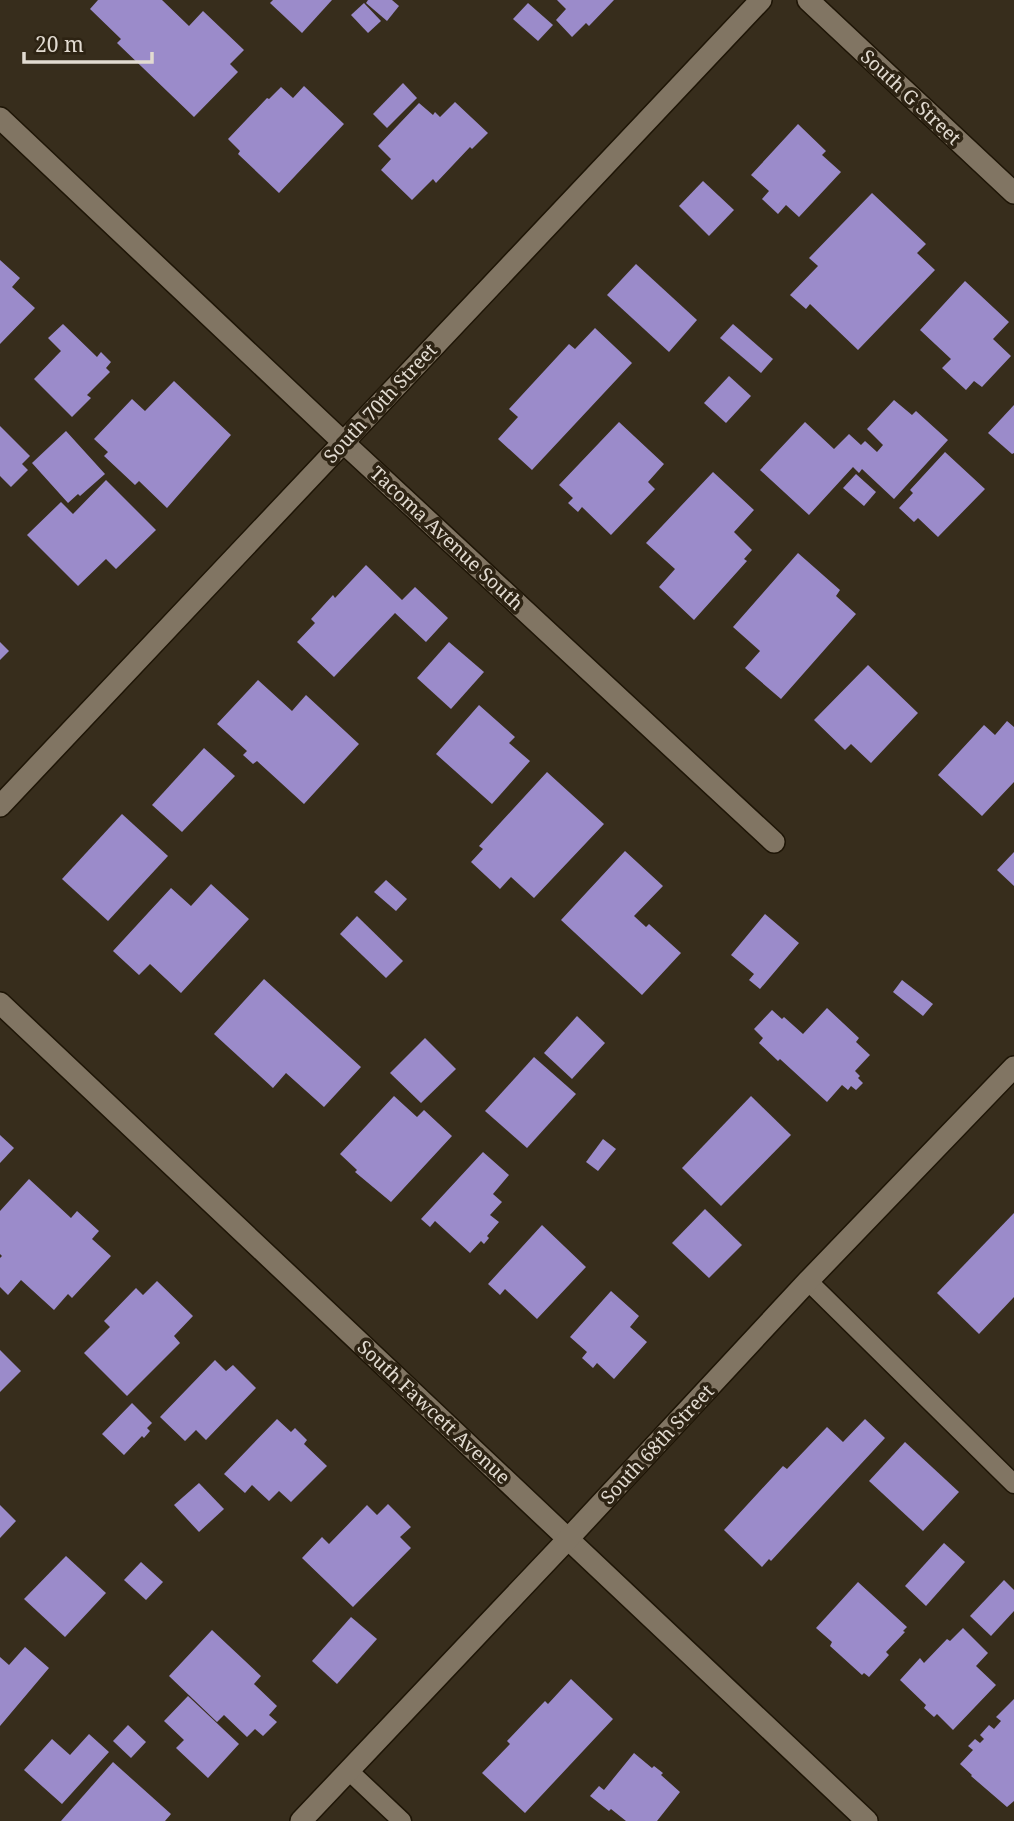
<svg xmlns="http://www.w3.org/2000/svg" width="1014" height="1821" font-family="'Noto Serif',serif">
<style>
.building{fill:#9b8bca}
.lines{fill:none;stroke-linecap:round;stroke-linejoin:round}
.lane-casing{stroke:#1e1506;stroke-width:21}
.street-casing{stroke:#1e1506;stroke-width:24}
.lane{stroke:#817563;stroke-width:18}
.street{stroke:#817563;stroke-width:21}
.labels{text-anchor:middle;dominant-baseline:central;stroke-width:7;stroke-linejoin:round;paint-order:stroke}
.street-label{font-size:19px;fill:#e2dbd1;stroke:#2d2313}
</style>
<rect width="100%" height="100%" fill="#372d1c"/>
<g class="building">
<path d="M98,0H162L189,26L203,11L244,50L230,64L238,72L194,117L117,43L121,39L90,9Z"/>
<path d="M273,0H332L302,33L270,3Z"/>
<path d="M368,0H392L399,6L387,21L366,3Z"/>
<path d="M557,0H614L589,26L586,23L572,37L556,20L566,9Z"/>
<path d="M364,3L381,21L368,33L351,15Z"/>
<path d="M528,3L553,25L538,41L513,19Z"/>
<path d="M403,83L417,98L387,128L373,114Z"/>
<path d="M304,86L344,124L279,193L238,154L240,151L228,139L267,98L269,99L281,87L293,98Z"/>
<path d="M455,102L488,133L472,149L470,147L436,183L433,179L412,200L381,170L391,159L378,146L419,103L433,115L435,112L440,117Z"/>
<path d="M798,124L826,151L822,155L841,172L799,217L786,205L778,214L762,199L769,191L751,175Z"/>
<path d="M703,181L734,210L709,236L679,206Z"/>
<path d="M872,193L926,244L917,253L935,270L858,350L810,304L806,309L790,295L818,266L809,258Z"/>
<path d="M0,260L20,278L12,287L35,308L0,344Z"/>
<path d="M636,264L697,320L669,352L607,295Z"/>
<path d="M965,281L1009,322L993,339L1011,356L982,387L974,381L966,390L942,368L951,359L920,330Z"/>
<path d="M63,324L97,357L101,352L111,362L106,368L110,372L87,395L91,398L72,417L34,379L61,351L48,338Z"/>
<path d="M733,324L773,359L761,373L720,338Z"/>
<path d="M595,328L632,363L532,470L498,439L518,417L509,409L569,344L575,349Z"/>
<path d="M729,376L751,396L726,423L704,403Z"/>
<path d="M174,381L231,435L167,508L139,481L135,485L104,456L108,452L94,439L132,399L145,411Z"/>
<path d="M894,400L912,415L916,411L948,440L894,499L862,469L859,473L853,467L809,515L760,470L805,422L834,449L849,434L861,445L865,441L877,452L883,445L867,429Z"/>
<path d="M1014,405V453L1012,454L988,433Z"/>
<path d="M619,422L664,464L648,482L655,489L611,535L582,507L578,512L568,503L573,498L559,485Z"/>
<path d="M0,426L30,456L22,464L28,470L11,487L0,476Z"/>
<path d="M66,431L105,474L80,496L78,494L68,503L32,463Z"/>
<path d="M945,452L985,489L938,537L918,518L914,522L899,508L913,493L910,490Z"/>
<path d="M713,472L754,510L734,532L752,550L744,559L747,561L694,620L659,587L675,569L646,543Z"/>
<path d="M856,474L876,492L864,506L843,488Z"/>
<path d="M106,480L156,530L116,569L106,559L78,586L27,535L61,502L73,514Z"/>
<path d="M798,553L840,590L836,596L856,614L781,699L745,668L760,651L733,627Z"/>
<path d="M366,565L402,600L415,587L448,618L426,642L395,613L334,677L297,642L315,623L311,619L333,595L335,598Z"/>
<path d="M0,642L9,651L0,660Z"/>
<path d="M449,642L484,672L451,709L417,678Z"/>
<path d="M868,665L918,713L871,763L851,744L845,750L814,720Z"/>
<path d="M258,680L292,711L306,695L359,744L304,804L257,761L253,764L243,755L247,751L217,724Z"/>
<path d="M479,705L515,737L509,743L530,761L492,804L436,754Z"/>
<path d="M1007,721L1014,727V782L982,816L938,775L984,725L995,735Z"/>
<path d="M204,748L235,776L182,832L152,805Z"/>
<path d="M547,772L604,824L534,898L511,877L500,889L471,862L483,849L479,846Z"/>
<path d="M122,814L168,856L108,921L62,879Z"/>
<path d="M625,851L663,886L634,916L646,927L649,924L681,953L642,995L561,920Z"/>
<path d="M1014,852V886L997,870Z"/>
<path d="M386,880L407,899L396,911L374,892Z"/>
<path d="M211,884L249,919L181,993L150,964L139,975L113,951L171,888L191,906Z"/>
<path d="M765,914L799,943L760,989L749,980L754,974L731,955Z"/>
<path d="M357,916L403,961L386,978L340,934Z"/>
<path d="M264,979L361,1067L324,1107L286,1073L273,1088L214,1034Z"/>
<path d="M902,980L933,1004L923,1016L893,992Z"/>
<path d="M827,1008L859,1038L856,1042L870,1055L855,1071L860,1076L858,1078L863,1083L856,1090L851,1086L848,1090L842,1085L827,1102L780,1059L778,1061L759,1043L763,1038L754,1029L772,1010L782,1019L784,1017L803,1034Z"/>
<path d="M577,1016L605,1043L572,1079L544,1053Z"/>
<path d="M425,1038L456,1069L421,1103L390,1073Z"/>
<path d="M534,1057L576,1094L527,1148L485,1111Z"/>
<path d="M394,1096L417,1117L424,1110L452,1136L391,1202L355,1172L357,1170L340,1154Z"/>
<path d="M751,1096L791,1135L721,1206L682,1168Z"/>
<path d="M0,1135L14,1148L0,1163Z"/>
<path d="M603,1139L616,1149L598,1171L586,1162Z"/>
<path d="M483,1152L509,1175L493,1194L502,1202L490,1215L499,1222L487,1236L489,1238L484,1244L481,1241L470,1253L435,1221L430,1227L421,1219Z"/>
<path d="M29,1179L71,1218L77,1211L99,1231L92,1239L111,1256L72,1298L68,1294L54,1310L21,1280L8,1295L0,1287V1258L2,1256L0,1254V1211Z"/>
<path d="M705,1209L742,1245L709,1278L672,1243Z"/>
<path d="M1014,1213V1297L979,1334L937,1293Z"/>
<path d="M542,1225L586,1267L537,1319L505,1289L500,1295L488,1284Z"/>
<path d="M157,1281L193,1316L174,1336L180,1343L127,1396L84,1353L110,1327L104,1321L136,1288L143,1295Z"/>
<path d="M611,1291L639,1316L630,1327L647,1342L614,1379L597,1363L593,1368L582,1358L587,1352L570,1337Z"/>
<path d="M0,1350L21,1371L0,1392Z"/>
<path d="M215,1360L226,1371L233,1365L256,1388L206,1440L196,1430L185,1441L160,1417Z"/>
<path d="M132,1403L152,1423L147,1428L150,1431L144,1438L142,1436L124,1455L102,1434Z"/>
<path d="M277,1419L291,1432L295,1428L307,1440L304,1444L327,1466L291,1502L279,1491L269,1501L252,1485L245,1493L224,1474Z"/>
<path d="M865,1419L885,1438L771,1561L769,1559L762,1567L724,1530L783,1466L787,1469L827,1427L843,1442Z"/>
<path d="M905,1442L959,1492L923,1531L869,1481Z"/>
<path d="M199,1483L224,1509L199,1532L174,1505Z"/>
<path d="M388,1504L411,1527L400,1537L411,1548L353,1607L302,1558L322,1537L329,1544L367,1505L377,1515Z"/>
<path d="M0,1505L16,1521L0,1538Z"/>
<path d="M944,1543L965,1562L926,1606L905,1586Z"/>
<path d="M66,1556L106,1593L65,1637L24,1599Z"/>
<path d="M141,1562L163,1582L146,1600L124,1580Z"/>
<path d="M1004,1580L1014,1590V1611L991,1636L970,1616Z"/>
<path d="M858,1582L907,1627L903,1631L905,1632L886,1652L889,1655L869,1677L864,1673L862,1675L830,1646L832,1642L816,1628Z"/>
<path d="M351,1617L377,1639L337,1684L312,1661Z"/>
<path d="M963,1628L988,1653L976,1666L996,1685L953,1730L937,1714L934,1717L924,1708L926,1705L900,1680L920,1658L924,1663L947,1639L950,1641Z"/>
<path d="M212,1630L261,1676L254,1684L277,1706L269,1715L277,1722L263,1736L255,1729L247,1737L224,1715L217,1722L169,1676Z"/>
<path d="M25,1647L49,1668L0,1726V1657L9,1665Z"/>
<path d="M571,1679L613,1719L525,1813L482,1773L510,1744L507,1741L545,1701L548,1704Z"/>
<path d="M188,1696L239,1744L208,1778L176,1748L184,1740L164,1721Z"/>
<path d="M1014,1699V1801L1007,1807L971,1776L972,1775L960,1764L973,1750L968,1746L975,1739L980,1743L984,1739L980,1735L989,1725L994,1729L1001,1721L996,1717Z"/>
<path d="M128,1725L146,1742L131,1758L113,1741Z"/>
<path d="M89,1734L109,1752L62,1804L24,1770L52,1739L70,1755Z"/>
<path d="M634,1753L652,1768L654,1766L663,1773L661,1775L680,1792L657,1821H626L611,1809L609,1811L590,1796L599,1786L604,1790Z"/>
<path d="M113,1762L171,1814L165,1821H61Z"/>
</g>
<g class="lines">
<defs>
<g id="lane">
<path d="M808,1281L1014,1484"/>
<path d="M349,1771L402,1821"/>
</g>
<g id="street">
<path d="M808,0L1014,193"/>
<path d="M0,118L343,442L774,842"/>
<path d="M0,806L761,0"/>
<path d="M0,1003L867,1821"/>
<path d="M301,1821L568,1539L808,1281L1014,1067"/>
</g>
</defs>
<use href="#lane" class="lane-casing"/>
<use href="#street" class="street-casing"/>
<use href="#lane" class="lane"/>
<use href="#street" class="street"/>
</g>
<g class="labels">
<g class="street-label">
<text transform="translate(911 97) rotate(43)">South G Street</text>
<text transform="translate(380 403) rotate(-47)">South 70th Street</text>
<text transform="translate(447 538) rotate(43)">Tacoma Avenue South</text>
<text transform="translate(434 1412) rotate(43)">South Fawcett Avenue</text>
<text transform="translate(657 1444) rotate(-47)">South 68th Street</text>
</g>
</g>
<path d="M24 52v10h128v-10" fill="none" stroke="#e2dbd1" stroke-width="3.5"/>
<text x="35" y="52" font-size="21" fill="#e2dbd1" stroke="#2d2313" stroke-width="5" paint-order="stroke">20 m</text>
</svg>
